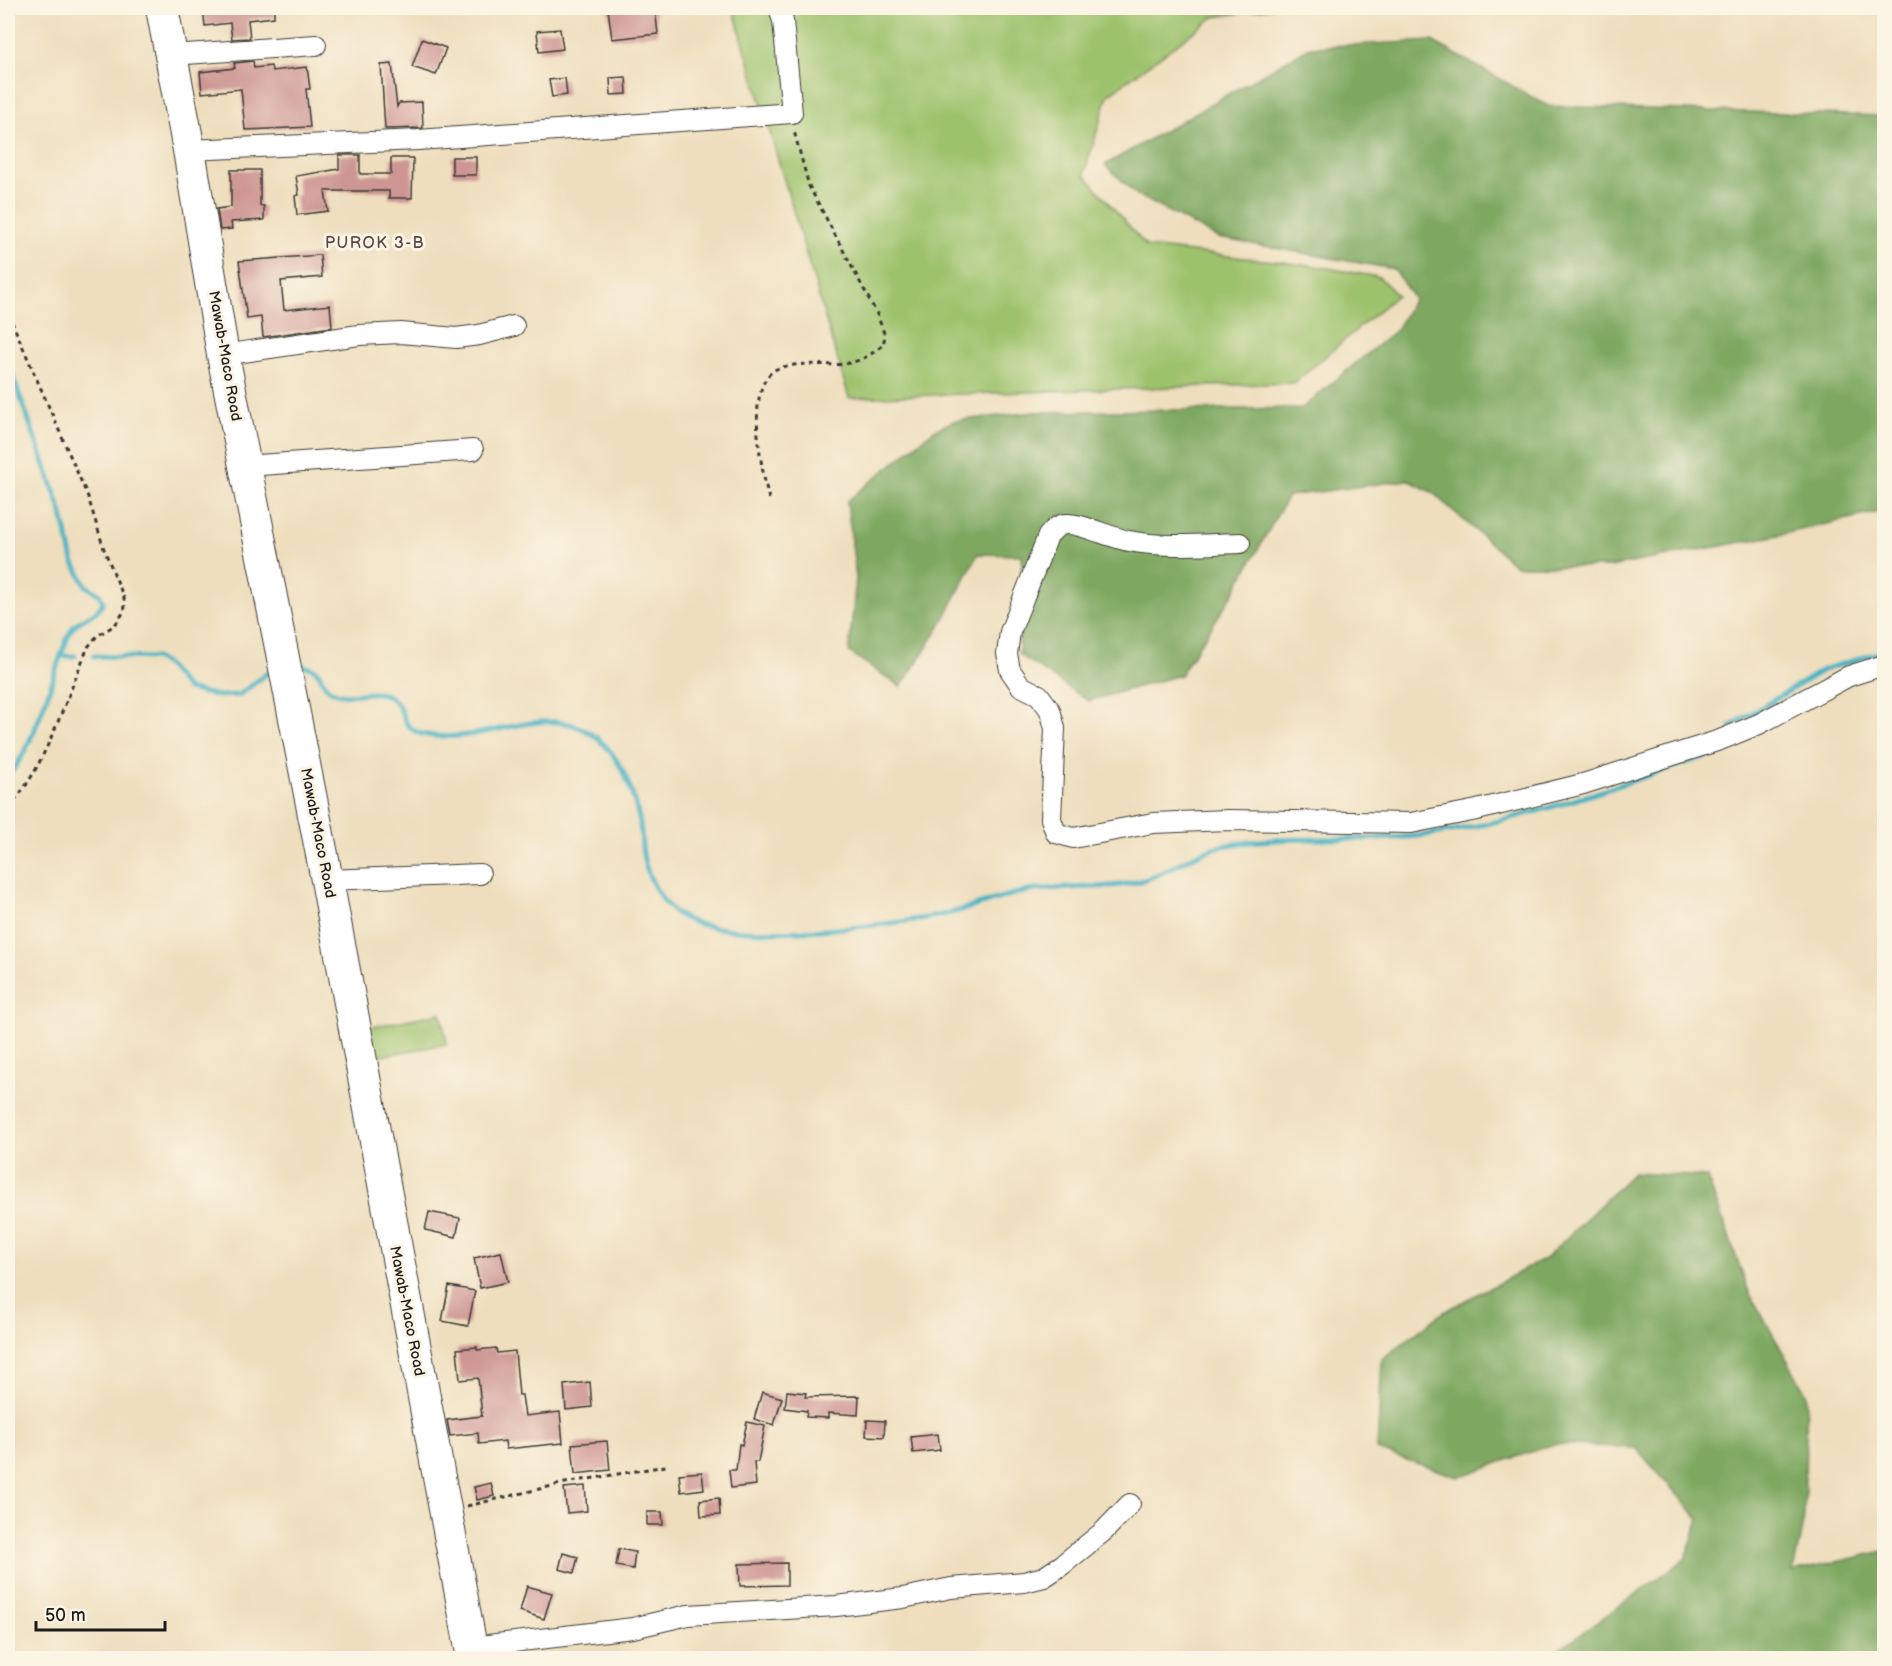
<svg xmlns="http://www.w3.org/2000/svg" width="1892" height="1666" font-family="'Balsamiq Sans',sans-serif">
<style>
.green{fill:#9dc26c;stroke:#5c6f44;stroke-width:1.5}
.forest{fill:#7ea860;stroke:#4d623e;stroke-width:1.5}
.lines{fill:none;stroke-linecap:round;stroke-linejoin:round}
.stream{stroke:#45b1c3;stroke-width:5}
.building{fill:#cd9593}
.street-casing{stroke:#3c3934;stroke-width:22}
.primary-casing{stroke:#3c3934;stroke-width:34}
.path{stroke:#3c3934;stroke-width:3;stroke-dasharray:4.5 4.5;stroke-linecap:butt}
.street{stroke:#fff;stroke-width:20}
.primary{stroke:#fff;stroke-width:32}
.labels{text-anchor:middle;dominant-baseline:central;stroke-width:6;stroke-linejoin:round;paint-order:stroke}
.street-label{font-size:15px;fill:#1c1c1c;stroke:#fcf5e5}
.neighbourhood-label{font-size:16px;letter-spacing:1.5px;fill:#5a4646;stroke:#fcf5e5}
</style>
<rect width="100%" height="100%" fill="#fcf5e5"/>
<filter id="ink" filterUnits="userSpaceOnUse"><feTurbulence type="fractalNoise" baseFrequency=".0167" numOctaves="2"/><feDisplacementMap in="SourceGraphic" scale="12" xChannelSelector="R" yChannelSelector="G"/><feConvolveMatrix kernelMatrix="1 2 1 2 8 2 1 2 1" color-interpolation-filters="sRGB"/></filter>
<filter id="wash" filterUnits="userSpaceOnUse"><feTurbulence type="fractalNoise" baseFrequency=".008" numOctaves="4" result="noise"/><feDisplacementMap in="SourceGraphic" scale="24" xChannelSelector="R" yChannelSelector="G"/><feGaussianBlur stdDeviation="1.35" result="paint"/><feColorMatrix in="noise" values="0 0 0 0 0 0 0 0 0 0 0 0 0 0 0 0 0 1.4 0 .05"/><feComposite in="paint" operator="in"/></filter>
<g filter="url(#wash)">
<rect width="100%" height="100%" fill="#eedebd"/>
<g class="green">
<path d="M733,8H1273L1214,17L1108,95L1084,174L1147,247L1309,265L1379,277L1397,295L1294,383L849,398Z"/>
<path d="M441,1013L447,1044L376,1057L370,1027Z"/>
</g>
<g class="forest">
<path d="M1432,41L1548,106L1884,116V511L1774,536L1609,567L1516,566L1432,492L1408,480L1288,496L1234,592L1180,675L1088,701L1019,654L1022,555L978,554L939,628L901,687L849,652L856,578L847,501L933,431L953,421L1035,412L1302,408L1396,330L1414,299L1394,269L1218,238L1137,195L1105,165L1310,47Z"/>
<path d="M1633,1173L1707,1177L1749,1292L1807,1395L1804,1518L1793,1572L1884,1551V1658H1547L1685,1559L1699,1519L1636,1448L1554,1444L1458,1477L1377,1450L1382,1359L1444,1312L1546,1258Z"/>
</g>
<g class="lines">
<g class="stream">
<path d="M8,363L61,510L73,561L86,586L99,594L103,602C98,617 77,617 70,632C52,673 37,744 8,776"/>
<path d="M63,656H75"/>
<path d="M94,656L155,658L167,665L187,689L218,696L239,695L270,671"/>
<path d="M299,666C327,666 316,684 334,692C351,700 374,687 390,697C409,710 396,729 427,735C494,747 565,685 615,758C626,773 635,800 639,818C642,832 641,846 644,859C648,877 661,903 677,914C724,947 885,926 942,915C971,909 999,896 1028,891C1067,885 1101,891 1141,881C1169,873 1194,851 1223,846C1290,833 1358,844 1426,835C1534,820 1627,781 1730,748"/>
<path d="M1731,726L1823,670L1884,651"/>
</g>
</g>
<g id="blocks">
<g class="building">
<path d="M203,8H274V17L248,20L250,38L232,39L230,23L205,26Z"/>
<path d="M621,8H655L658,34L612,39L608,9Z"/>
<path d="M560,29L563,49L539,52L537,31Z"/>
<path d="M422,39L446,48L436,75L412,67Z"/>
<path d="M253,61L254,68L271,66L272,71L307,67L310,89H306L310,127L245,130L241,89L202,93L200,72L235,68L234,63Z"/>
<path d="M392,64L397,107L399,103L422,102L423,128L385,129L381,65Z"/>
<path d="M626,77L627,94L611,95L610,78Z"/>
<path d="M565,78L567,95L552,97L549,80Z"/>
<path d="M339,155H360V174H391V158H413L412,198H389V191H325L328,211L297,215L295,196L299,195L296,176L339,169Z"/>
<rect x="452" y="157" width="24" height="18"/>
<path d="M231,170H260V206H264V220L231,222L232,229L220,230L217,209L231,207Z"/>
<path d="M320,255L322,277L281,281L284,310L330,305L332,327L263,337L261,317L247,319L239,261Z"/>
<path d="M429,1212L460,1218L456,1237L425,1230Z"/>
<path d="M501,1252L508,1282L480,1288L474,1258Z"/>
<path d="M449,1286L475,1291L468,1326L442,1321Z"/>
<path d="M477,1347V1350L496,1348L497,1353L515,1351L519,1395H522L525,1416L560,1412L563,1443L506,1449L505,1441L479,1444L478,1433L450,1436L447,1420L482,1416L478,1378L460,1380L457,1349Z"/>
<path d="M590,1382L592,1407L566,1410L564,1385Z"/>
<path d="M787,1391L806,1393L805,1397L859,1396L858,1415L828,1413V1418L806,1417L807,1411L785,1408Z"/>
<path d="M762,1392L782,1398L774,1425L754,1419Z"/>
<path d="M867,1420L885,1421L884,1437L866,1436Z"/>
<path d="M747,1422L765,1426L758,1462H754L756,1485L731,1488L729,1470H736L739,1444L742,1445Z"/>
<path d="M938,1434L940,1450L913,1453L911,1437Z"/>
<path d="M607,1441L610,1470L575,1474L572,1444Z"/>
<path d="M702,1472L704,1489L681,1492L679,1474Z"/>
<path d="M491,1483L494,1496L477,1500L474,1487Z"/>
<path d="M585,1486L587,1511L567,1513L564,1488Z"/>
<path d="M719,1498L720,1515L701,1516L700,1500Z"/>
<path d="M647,1512H662L663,1525H647Z"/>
<path d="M619,1549L635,1552L633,1569L616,1566Z"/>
<path d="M563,1553L578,1557L574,1573L559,1569Z"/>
<path d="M787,1563V1585L740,1586L739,1564Z"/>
<path d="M527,1586L552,1593L544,1619L520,1611Z"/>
</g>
</g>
</g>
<g filter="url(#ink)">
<use href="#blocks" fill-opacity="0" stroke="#3c3934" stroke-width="1.5"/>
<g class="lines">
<defs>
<g id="street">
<path d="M171,55L316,45"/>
<path d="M189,150L418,140L792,113L783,21L779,8"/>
<path d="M223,355L359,335L401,333L456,338L479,335L514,326"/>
<path d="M245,466L473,450"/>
<path d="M1240,543C1203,544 1165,548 1129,541C1112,538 1079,523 1067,524C1058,524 1053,530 1048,536L1010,632L1007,654L1010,670L1021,686L1039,695L1050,710L1055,728L1051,819L1056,833L1073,838L1153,823L1227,820L1411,823L1477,810L1583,784L1720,740L1759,724L1849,676L1884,665"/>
<path d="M327,880L480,874"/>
<path d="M471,1647L633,1628L688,1615L836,1606L903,1598L951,1588L1024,1582L1044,1577L1062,1565L1104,1531L1130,1504"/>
</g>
<path id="primary" d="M162,8L189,150L223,355L327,880L473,1658"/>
</defs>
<use href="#street" class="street-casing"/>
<use href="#primary" class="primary-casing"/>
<g class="path">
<path d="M8,313L88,497L104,549L124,598L125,610L115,625L97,636L88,647C72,684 38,786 8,805"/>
<path d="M769,499C762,471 741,377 782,367C822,358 846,377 883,345L885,336L877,314L809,186L794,131"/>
<path d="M467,1506L565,1483L666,1466"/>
</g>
<use href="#street" class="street"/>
<use href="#primary" class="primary"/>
</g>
</g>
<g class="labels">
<g class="street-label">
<text transform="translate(225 356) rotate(80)">Mawab-Maco Road</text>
<text transform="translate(318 833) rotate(79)">Mawab-Maco Road</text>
<text transform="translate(407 1311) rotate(79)">Mawab-Maco Road</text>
</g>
<g class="neighbourhood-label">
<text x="375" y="243">PUROK 3-B</text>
</g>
</g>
<rect width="1892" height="1666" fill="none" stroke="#fcf5e5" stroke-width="30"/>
<path d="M36 1621v9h129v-9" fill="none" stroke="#1c1c1c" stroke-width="3"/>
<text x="45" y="1621" font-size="18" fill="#1c1c1c" stroke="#fcf5e5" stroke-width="4.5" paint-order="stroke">50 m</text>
</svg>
